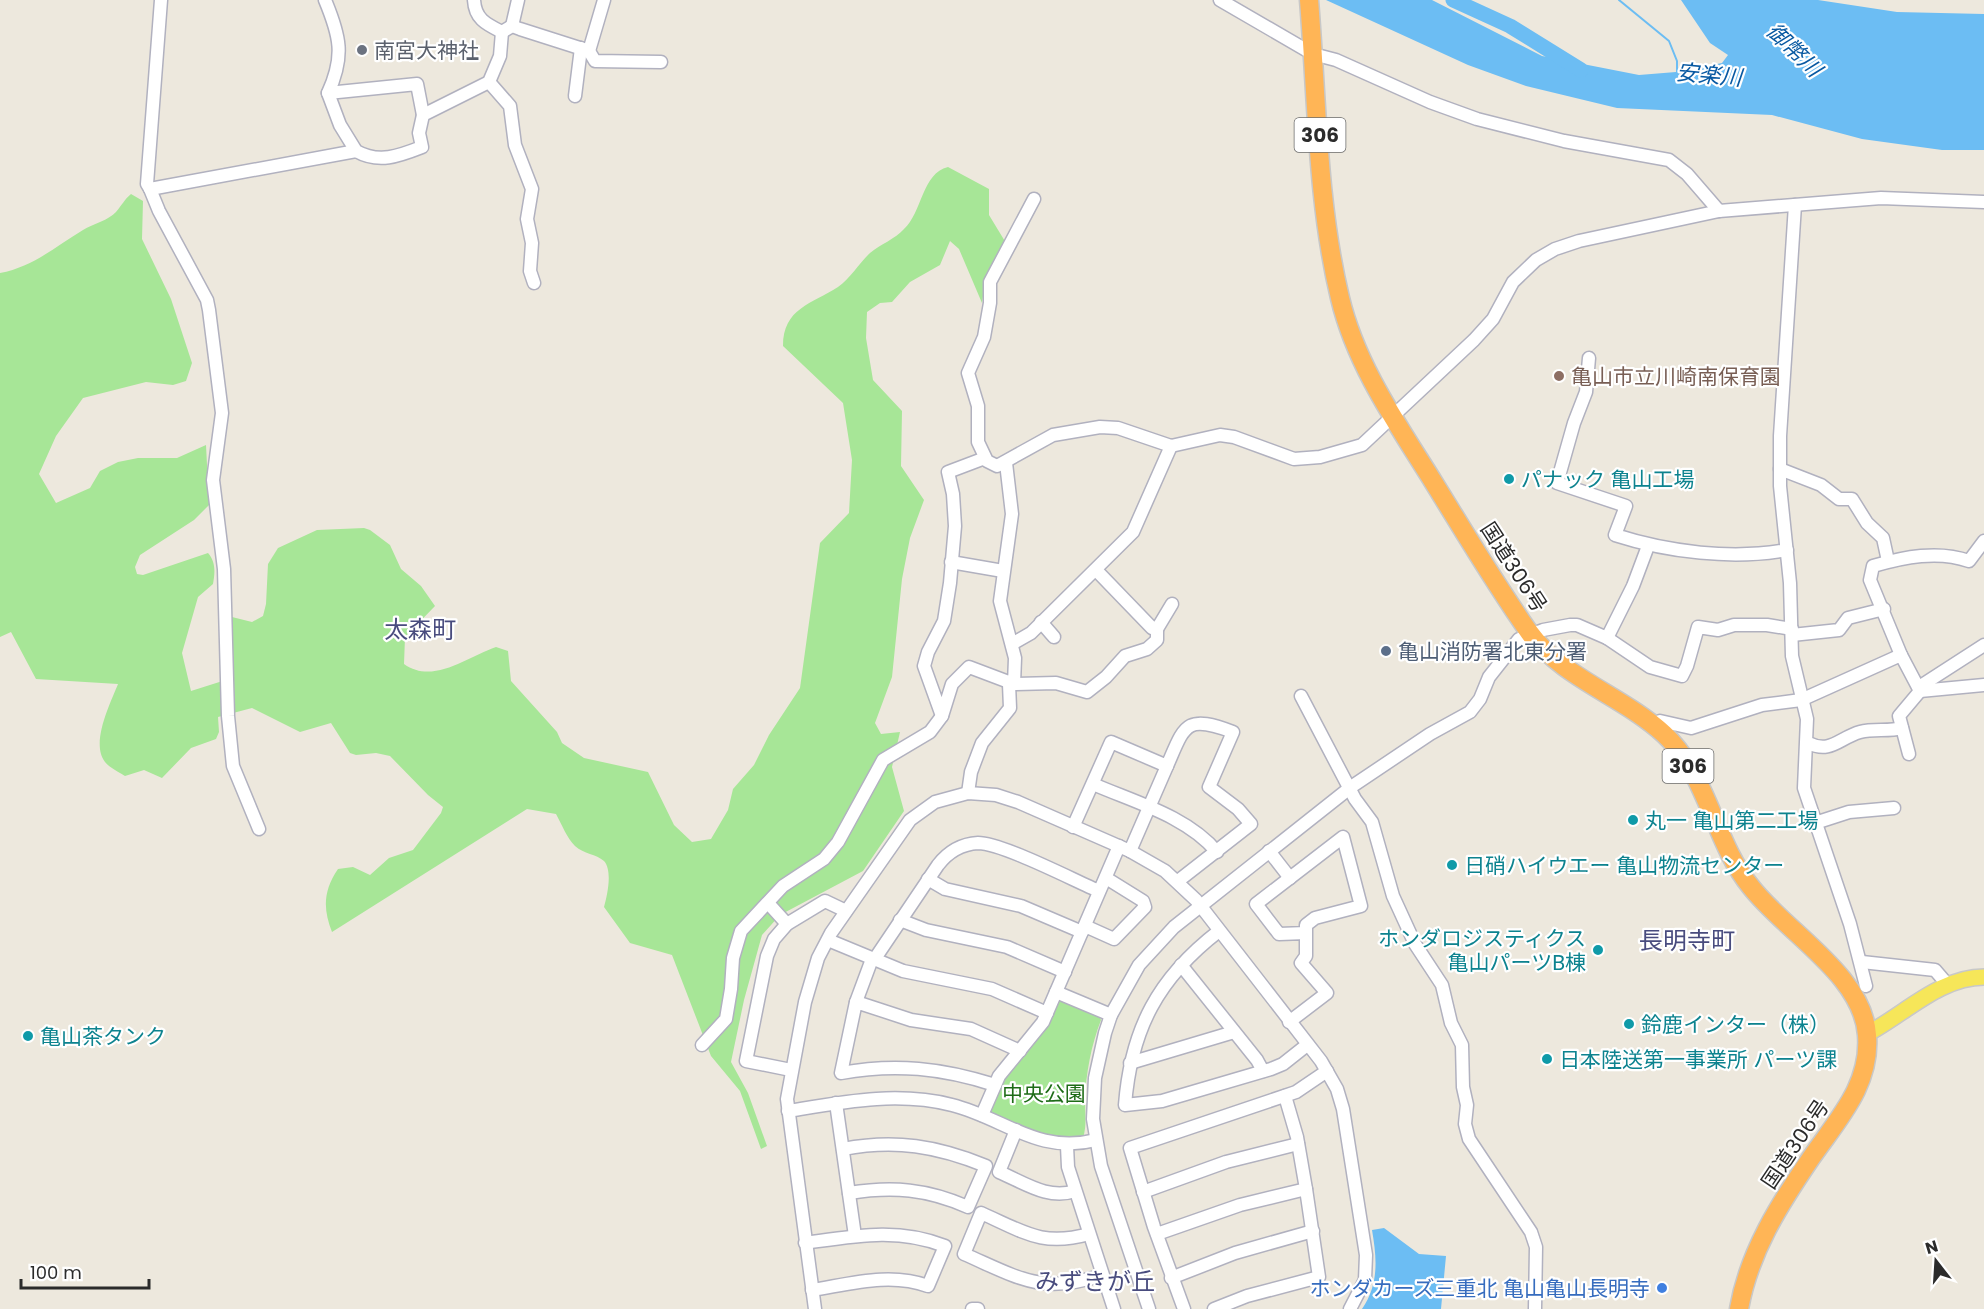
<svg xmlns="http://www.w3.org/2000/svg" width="1984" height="1309" font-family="Poppins,'Noto Sans JP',sans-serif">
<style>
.green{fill:#a7e697}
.water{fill:#6cbdf3}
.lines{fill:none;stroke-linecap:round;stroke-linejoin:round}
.stream{stroke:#6cbdf3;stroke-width:2}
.river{stroke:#6cbdf3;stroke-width:15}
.minor-casing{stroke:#b1b1bf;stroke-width:15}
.major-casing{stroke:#c8c8c8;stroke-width:18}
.highway-casing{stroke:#c8c8c8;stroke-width:21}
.minor{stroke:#fff;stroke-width:12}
.major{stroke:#f6e659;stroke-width:15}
.highway{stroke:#ffb556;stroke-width:18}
.worship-dot{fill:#6b7280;stroke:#fff;stroke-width:2}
.education-dot{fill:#8d6e63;stroke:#fff;stroke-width:2}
.culture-dot{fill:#0f9aa8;stroke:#fff;stroke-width:2}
.service-dot{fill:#5c6f8a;stroke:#fff;stroke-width:2}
.shop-dot{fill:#3f7fe0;stroke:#fff;stroke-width:2}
.labels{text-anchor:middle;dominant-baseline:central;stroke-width:4.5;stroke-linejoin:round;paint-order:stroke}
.shield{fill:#fff;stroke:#6b6b6b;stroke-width:1.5}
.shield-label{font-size:20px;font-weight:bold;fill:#2b2b2b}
.worship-label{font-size:21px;fill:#5b616d;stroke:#fff;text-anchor:start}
.education-label{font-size:21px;fill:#785e54;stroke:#fff;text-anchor:start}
.culture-label{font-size:21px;fill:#0d838f;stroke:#fff;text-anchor:start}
.street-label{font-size:21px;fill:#2b2b2b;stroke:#fff}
.service-label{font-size:21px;fill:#4e5e75;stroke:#fff;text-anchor:start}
.park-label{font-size:21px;fill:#1e6c17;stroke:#fff}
.shop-label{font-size:21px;fill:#366cbe;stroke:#fff;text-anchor:end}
.water-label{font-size:22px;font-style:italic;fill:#0859a2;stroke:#fff}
.quarter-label{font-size:24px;fill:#494c7e;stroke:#fff}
</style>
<rect width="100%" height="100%" fill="#ede8dd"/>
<g class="green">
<path d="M948,167L989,189V215L1006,243L985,283L982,303L959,249L950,241L940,265L910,282L892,302L880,303L867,312L866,338L873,380L902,411L901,466L924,500L910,538L902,579L892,677L875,723L881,734L900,732L892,767L904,811L863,871L780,915L762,935L744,1000L731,1062L748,1093L767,1146L761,1149L740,1091L711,1056L672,955L630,943L604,907C607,896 613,871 604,861C596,854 584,854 575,846C567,838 562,825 556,814L527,809L332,932C323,909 323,891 338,869L353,867L370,875L389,858L413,850L441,813L443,807L428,795L390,756L376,753L356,755L350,753L331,723L300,732L252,708L218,717L219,732L216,739L191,748L162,778L144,770L125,776C119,772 110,768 105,762C90,743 111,702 118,684L36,679L11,632L0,637V273C33,267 56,246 83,230C93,224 109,220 116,212C122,205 124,200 131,194L143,201L142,239L171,299L192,363L186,381L173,385L146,382L83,398L56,436L39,474L56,503L90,488L100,471L118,462L138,458H177L206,445L209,505L194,520L140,555L135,567L137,574L143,575L208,553C216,562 215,573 213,584L198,597L182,653L191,691L232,678V617L252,622L263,616L266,604L268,564L278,548L317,530L364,528L370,530L390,545L401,569L421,586L435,606L405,637L404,664C433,685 467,657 496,647L508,651L511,681L557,732L562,743L584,758L648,772L674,825L692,842L711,839L728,810L733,789L754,765L769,735L800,688L820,543L849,513L852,460L843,403L783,346C783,308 812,304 838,287C851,278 859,263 870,253C881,244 895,239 904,229C922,213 922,173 948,167Z"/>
<path d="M1063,999L1098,1014L1101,1020C1091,1046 1086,1073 1085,1100C1085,1113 1087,1125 1083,1138L1044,1137L992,1115L988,1111L998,1086L1056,1002Z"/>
</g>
<g class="water">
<path d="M1326,0H1432L1542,56L1639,75L1676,72L1722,63L1728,55L1710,43L1681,0H1818L1897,12L1984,14V150H1942L1862,139L1772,115L1617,108L1526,86L1468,65Z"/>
<path d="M1384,1228L1419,1254L1446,1256L1441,1309H1362C1379,1284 1377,1259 1372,1230Z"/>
</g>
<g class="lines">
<path class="stream" d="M1619,0L1669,41L1677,61V73"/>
<path class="river" d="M1453,0L1510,26L1581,70"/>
<defs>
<g id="minor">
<path d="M325,0C340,36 345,56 328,93L340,125L356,151C379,164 399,156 422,147L419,133L423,115L489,82L500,56L502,32"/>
<path d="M474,0C475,19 486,24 502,32L512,26L520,29L589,51L595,61L661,62"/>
<path d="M1220,0L1313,54L1336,60L1430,102L1477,119L1564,141L1669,160L1687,174L1719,211L1881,198L1984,202"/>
<path d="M512,26L518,0"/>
<path d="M589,51L604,0"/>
<path d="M489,82L510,106L515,145L532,189L527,219L532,243L530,271L534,283"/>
<path d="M328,93L417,84L423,115"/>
<path d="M575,96L581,48"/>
<path d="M150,189L147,184L161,0"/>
<path d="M1034,199L990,282V303L984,337L968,373L978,406V442L987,461L997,466L1053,435L1100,427L1118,428L1171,446L1220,435L1234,437L1294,459L1320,457L1362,445L1474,340L1493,319L1513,282L1536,260L1555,249L1579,241L1719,211"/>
<path d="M1795,205L1780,436V486L1790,583L1792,656L1807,719L1804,788L1850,924L1866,986"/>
<path d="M1589,358L1586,392L1574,423L1557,483L1626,506L1615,535C1668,552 1732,560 1787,550"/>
<path d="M985,458L948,472L953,494L955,526L950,583L944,621L928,652L924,666L942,716L952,684L969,667L1014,684L1015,658L1000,601L1012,514L1006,463"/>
<path d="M1780,469L1821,485L1839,499H1852L1867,523L1883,538L1888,561"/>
<path d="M951,562L1003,571"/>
<path d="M1096,570L1152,628L1157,629L1172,604"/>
<path d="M1041,622L1054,637"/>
<path d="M1792,635L1839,630L1848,618L1884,609"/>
<path d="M1607,638L1650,667L1682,676L1687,666L1698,627L1718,630L1734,625H1767L1792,629"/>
<path d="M1012,644L1031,633L1133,532L1171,446"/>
<path d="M1901,655L1870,580L1873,566C1904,557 1938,550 1969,561L1984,541"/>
<path d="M1014,684L1056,683L1087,692L1106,677L1125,656L1147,649L1157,640V629"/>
<path d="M1919,687L1984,645"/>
<path d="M1301,696L1355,799L1372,822L1393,896L1415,944L1442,985L1451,1023L1462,1045L1463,1087L1467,1105L1465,1124L1469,1139L1531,1232L1536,1247L1535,1309"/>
<path d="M1652,725L1660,721L1691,728L1762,705L1801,700L1901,655L1920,691L1984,685"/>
<path d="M1808,743C1831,754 1839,738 1860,732C1874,728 1888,732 1902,728"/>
<path d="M1909,754L1899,716L1920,691"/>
<path d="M1093,784C1134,802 1187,816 1217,852"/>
<path d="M968,793L971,772L982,743L1010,708L1009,684"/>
<path d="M1815,823L1849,812L1894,808"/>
<path d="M1073,827L1111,742L1167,766C1185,725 1185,714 1233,732L1209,787L1238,809L1251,824L1178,881"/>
<path d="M259,829L233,766L228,716L224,569L213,480L222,413L209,310L207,300L159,211L150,189L356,151"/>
<path d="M1130,851L1167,766"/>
<path d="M1269,851L1290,878"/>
<path d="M928,879L945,889L1021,906L1082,932"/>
<path d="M768,903L787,924"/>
<path d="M900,920L926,930L1007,947L1065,972"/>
<path d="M1085,926L1114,939L1145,907L1143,901L1106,878"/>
<path d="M1219,931C1158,978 1131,1029 1125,1105L1162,1101L1271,1069L1283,1064L1307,1045"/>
<path d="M828,940L903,971L992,989L1047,1013"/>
<path d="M874,960L938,865C948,852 961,844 978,843C1002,843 1073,880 1099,891"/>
<path d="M1862,962L1935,970L1947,984"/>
<path d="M1181,965L1257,1060L1263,1071"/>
<path d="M1056,992L1111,1015"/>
<path d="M856,1002L872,959"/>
<path d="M1289,1022L1327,993L1301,963L1306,956V933L1279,934L1256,904L1343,837L1361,906L1315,918L1306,925V933"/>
<path d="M702,1045L726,1019L731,989L733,958L741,931L783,886L824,859L838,842L883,760L930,732L942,716"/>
<path d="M1130,1063L1234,1032"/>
<path d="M791,1070L746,1061L767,956L774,939L787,924L825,901L846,911"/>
<path d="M995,1085C942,1068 895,1063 841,1073L856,1002L911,1020L971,1029L1020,1051"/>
<path d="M836,1103L855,1236"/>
<path d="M788,1111C843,1102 897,1091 952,1105C1004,1118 1038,1155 1096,1140"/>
<path d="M982,1115L999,1076L1043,1022L1119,846"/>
<path d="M1016,1130L999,1172C1025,1183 1048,1200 1075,1191"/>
<path d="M1067,1146L1068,1167L1114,1309"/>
<path d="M843,1149C895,1139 937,1146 986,1166L968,1207C927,1189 893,1186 849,1193"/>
<path d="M1143,1192L1226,1162L1298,1144"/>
<path d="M1089,1234C1042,1247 1024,1232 981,1213L964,1254C1019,1278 1042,1295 1102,1275"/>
<path d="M1157,1234L1240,1205L1306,1189L1297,1137L1285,1096"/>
<path d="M805,1243C854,1236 898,1227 945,1246L928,1286C890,1272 850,1284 812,1290"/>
<path d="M1171,1278L1235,1253L1313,1231"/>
<path d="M815,1309L787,1099L805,1002L818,958L831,933L910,820L935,802L968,793L996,795L1018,802L1130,851L1165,871L1196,900L1321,1061L1337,1089L1343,1109L1366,1255L1365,1280L1350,1309"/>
<path d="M972,1309H978"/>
<path d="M1149,1309L1101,1166L1093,1119L1095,1078L1105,1033L1111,1015L1139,965L1174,927L1351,787L1430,734L1470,712L1480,699L1489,677L1519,639L1543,630L1570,625H1577L1607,638L1633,586L1648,546"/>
<path d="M1184,1309L1154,1227L1130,1148L1296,1092L1327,1071"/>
<path d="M1214,1309L1247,1296L1319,1277L1306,1189"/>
</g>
<path id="major" d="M1867,1034C1905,1014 1940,977 1984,977"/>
<path id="highway" d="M1309,0C1317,98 1317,203 1340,298C1356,366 1398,425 1434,483C1465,533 1495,584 1529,632C1562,678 1623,696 1664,734C1708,775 1714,842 1751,887C1787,933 1863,975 1867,1035C1871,1085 1838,1119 1811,1158C1779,1205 1749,1252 1739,1309"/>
</defs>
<use href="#minor" class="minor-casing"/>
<use href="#major" class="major-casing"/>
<use href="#highway" class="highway-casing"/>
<use href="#minor" class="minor"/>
<use href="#major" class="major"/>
<use href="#highway" class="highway"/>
</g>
<circle class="worship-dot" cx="362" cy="50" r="6"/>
<circle class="education-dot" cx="1559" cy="376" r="6"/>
<g class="culture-dot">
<circle cx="1509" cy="479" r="6"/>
<circle cx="1633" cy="820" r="6"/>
<circle cx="1452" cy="865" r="6"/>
<circle cx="1598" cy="950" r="6"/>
<circle cx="1629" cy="1024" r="6"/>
<circle cx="28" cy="1036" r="6"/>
<circle cx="1547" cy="1059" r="6"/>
</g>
<circle class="service-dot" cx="1386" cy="651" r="6"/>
<circle class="shop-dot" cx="1662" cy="1288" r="6"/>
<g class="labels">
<g class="shield">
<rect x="1294.5" y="118" width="51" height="34" rx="4.5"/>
<rect x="1662.5" y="749" width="51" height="34" rx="4.5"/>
</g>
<g class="shield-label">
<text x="1320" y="135">306</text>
<text x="1688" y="766">306</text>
</g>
<g class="worship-label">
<text x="374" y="50">南宮大神社</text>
</g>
<g class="education-label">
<text x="1571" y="376">亀山市立川崎南保育園</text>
</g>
<g class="culture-label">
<text x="1521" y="479">パナック 亀山工場</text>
<text x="1645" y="820">丸一 亀山第二工場</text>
<text x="1464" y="865">日硝ハイウエー 亀山物流センター</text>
<text x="1586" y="938" text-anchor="end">ホンダロジスティクス<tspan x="1586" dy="24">亀山パーツB棟</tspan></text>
<text x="1641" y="1024">鈴鹿インター（株）</text>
<text x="40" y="1036">亀山茶タンク</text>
<text x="1559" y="1059">日本陸送第一事業所 パーツ課</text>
</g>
<g class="street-label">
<text transform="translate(1514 567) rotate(57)">国道306号</text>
<text transform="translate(1795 1144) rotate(-56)">国道306号</text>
</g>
<g class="service-label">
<text x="1398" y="651">亀山消防署北東分署</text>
</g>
<g class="park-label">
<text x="1044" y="1093">中央公園</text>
</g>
<g class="shop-label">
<text x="1650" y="1288">ホンダカーズ三重北 亀山亀山長明寺</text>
</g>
<g class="water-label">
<text transform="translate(1794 50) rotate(44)">御幣川</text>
<text transform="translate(1709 75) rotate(5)">安楽川</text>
</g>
<g class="quarter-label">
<text x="420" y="629">太森町</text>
<text x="1687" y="940">長明寺町</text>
<text x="1095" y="1281">みずきが丘</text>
</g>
</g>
<g transform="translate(1936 1261) rotate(343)" stroke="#ffffff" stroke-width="4.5" paint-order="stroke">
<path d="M0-4.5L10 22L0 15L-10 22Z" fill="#2b2b2b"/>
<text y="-9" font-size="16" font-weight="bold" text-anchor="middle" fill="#2b2b2b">N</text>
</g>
<path d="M21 1279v9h128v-9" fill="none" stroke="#2b2b2b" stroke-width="3"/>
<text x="30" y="1279" font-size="18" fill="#2b2b2b" stroke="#ffffff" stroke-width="4.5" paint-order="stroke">100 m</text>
</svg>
